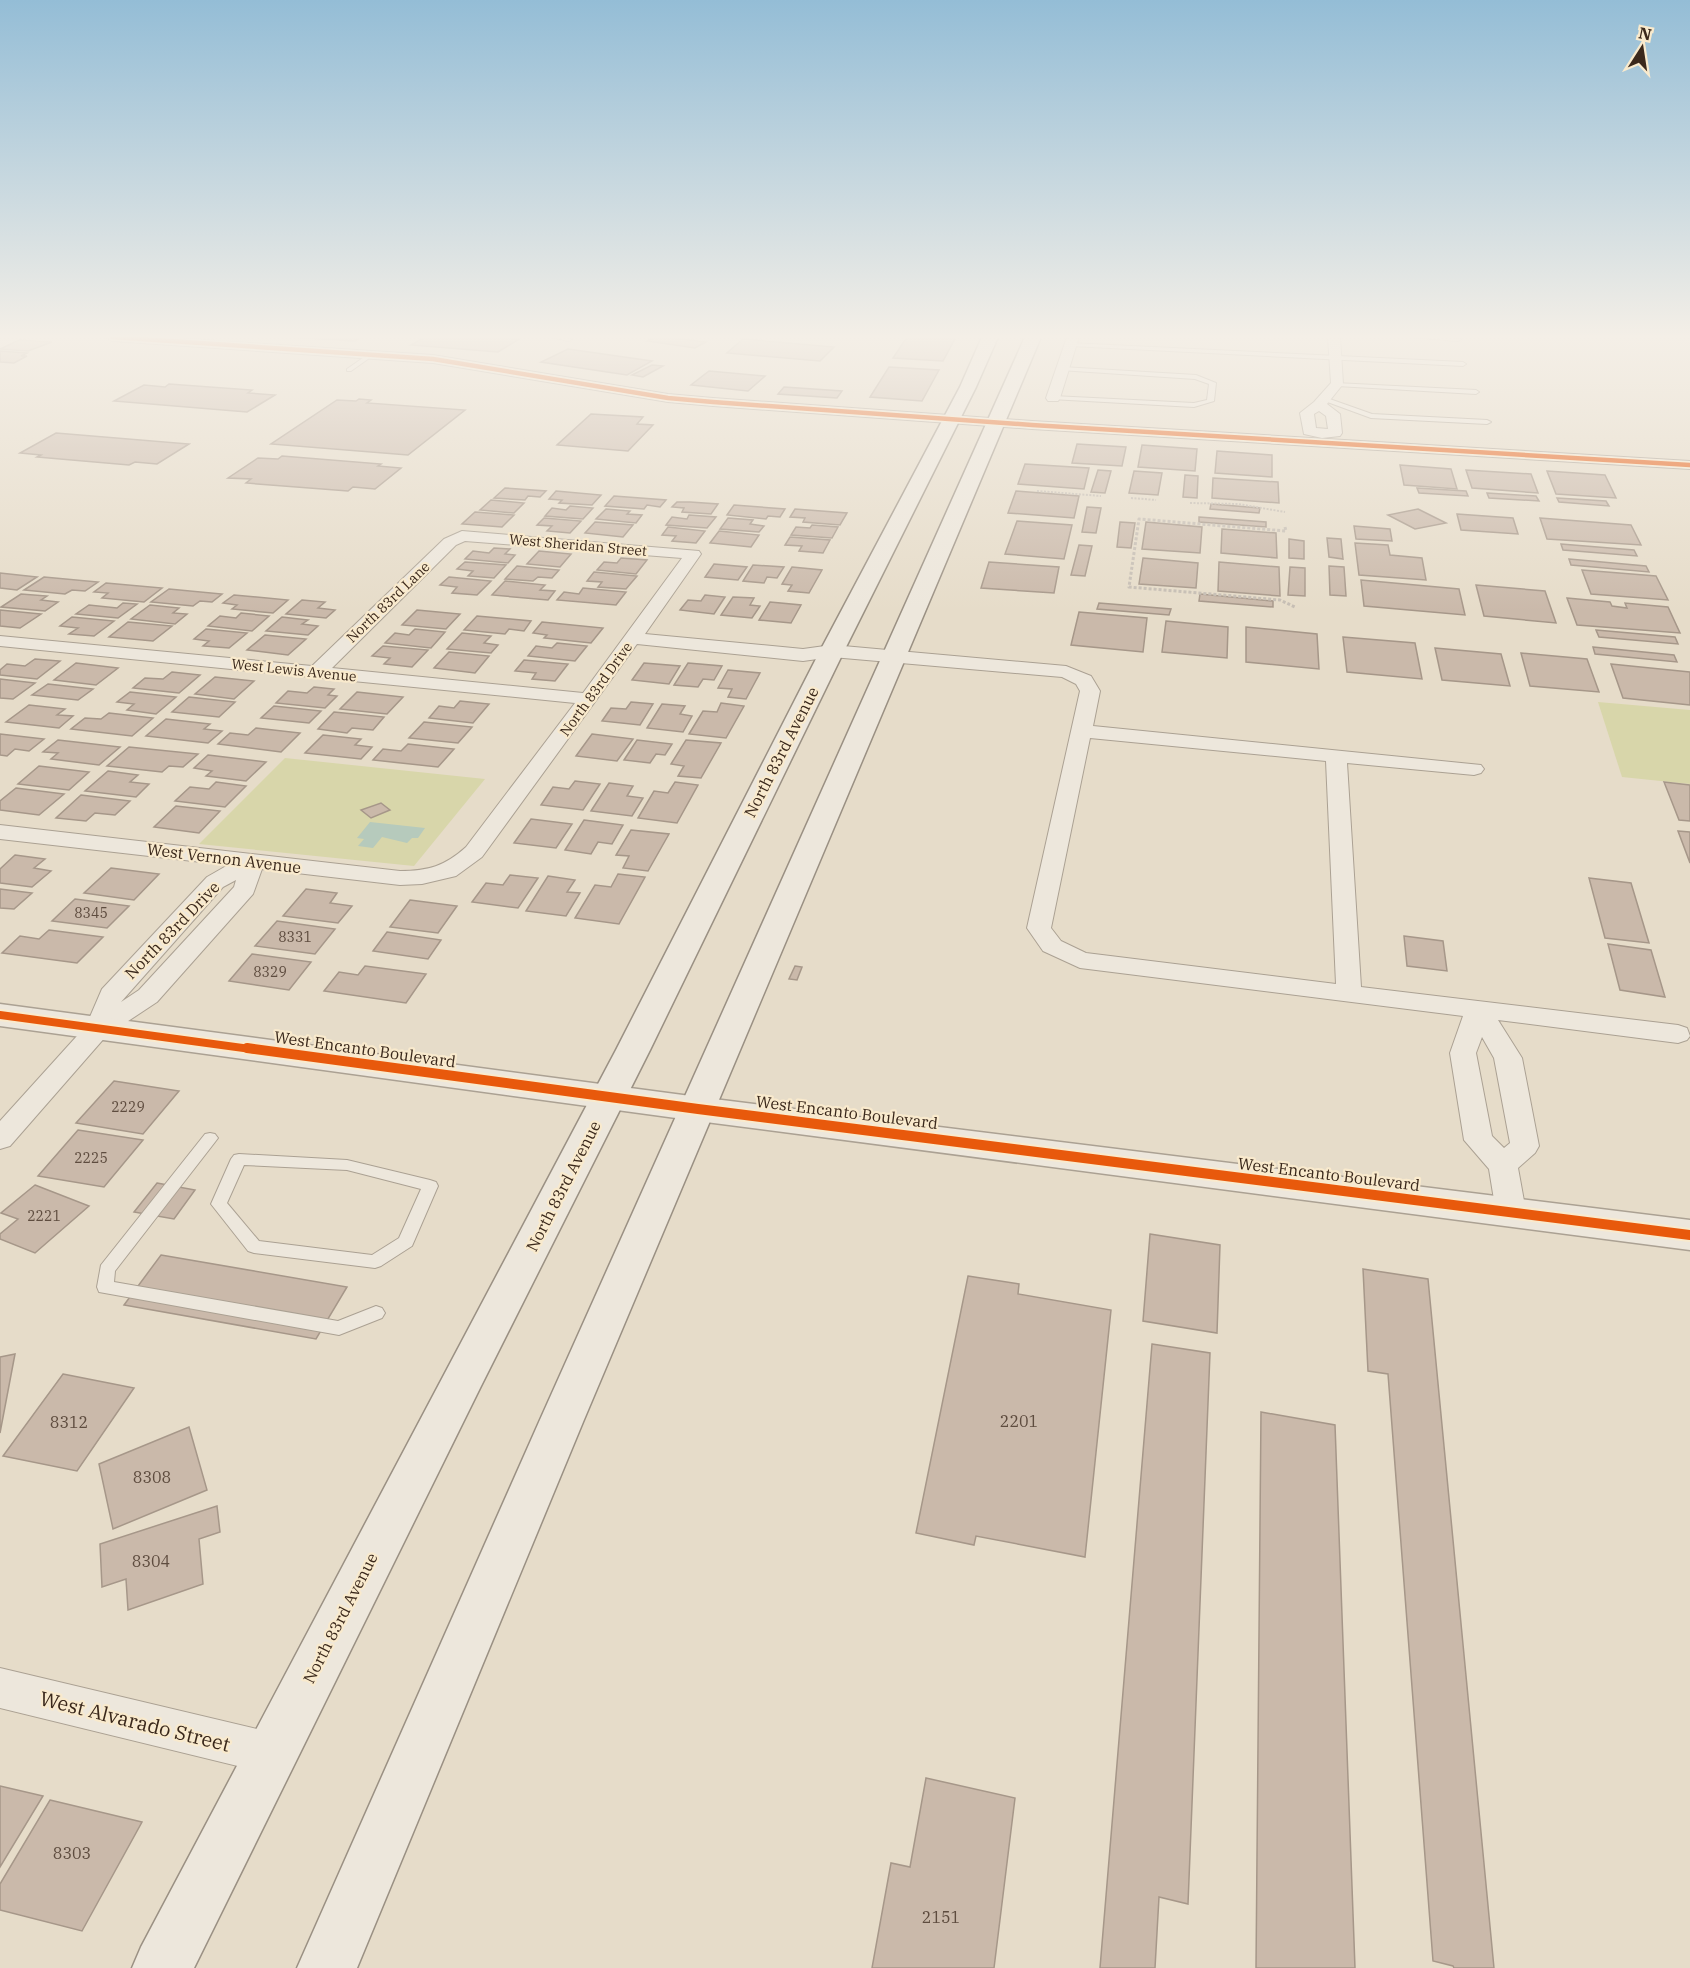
<svg xmlns="http://www.w3.org/2000/svg" width="1690" height="1968" font-family="'IBM Plex Serif',serif">
<style>
.green{fill:#d8d6aa}
.water{fill:#b6cabc}
.building{fill:#cab9aa;stroke:#a69789;stroke-width:1.5}
.lines{fill:none;stroke-linecap:round;stroke-linejoin:round}
.service-casing{stroke:#aba193;stroke-width:2}
.minor-casing{stroke:#aba193;stroke-width:2}
.tertiary-casing{stroke:#aba193;stroke-width:3}
.secondary-casing{stroke:#9a9083;stroke-width:3}
.path-far1{stroke:#c5bdb3;stroke-width:2;stroke-dasharray:2 1.5;stroke-linecap:butt}
.path{stroke:#c5bdb3;stroke-width:3;stroke-dasharray:3 2;stroke-linecap:butt}
.service{fill:#ede7dc;fill-rule:evenodd}
.minor{fill:#ede7dc;fill-rule:evenodd}
.tertiary{fill:#ede7dc;fill-rule:evenodd}
.secondary{fill:#ede7dc;fill-rule:evenodd}
.cycleway-far2-casing{stroke:#f9eacd;stroke-width:7}
.cycleway-far1-casing{stroke:#f9eacd;stroke-width:12}
.cycleway-casing{stroke:#f9eacd;stroke-width:14}
.cycleway-far2{stroke:#e8590c;stroke-width:4.5}
.cycleway-far1{stroke:#e8590c;stroke-width:8}
.cycleway{stroke:#e8590c;stroke-width:10}
.labels{text-anchor:middle;dominant-baseline:central;stroke-width:4.5;stroke-linejoin:round;paint-order:stroke}
.far-street-label{font-size:14px;fill:#3a281b;stroke:#f9eacd}
.number-label{font-size:14px;fill:#5e4c3f}
.street-label{font-size:16px;fill:#3a281b;stroke:#f9eacd}
.near-number-label{font-size:16px;fill:#5e4c3f}
.near-street-label{font-size:20px;fill:#3a281b;stroke:#f9eacd}
</style>
<rect width="100%" height="100%" fill="#e6dcc9"/>
<g class="green">
<path d="M1598,702L1690,710V784L1622,777Z"/>
<path d="M285,758L485,779L414,866L199,844Z"/>
</g>
<path class="water" d="M370,822L425,828L418,838H412L407,843L382,837L373,848L358,846L364,839L357,838Z"/>
<g class="building">
<path d="M290,337H361L355,341Z"/>
<path d="M425,337H493L519,339L498,352L411,345Z"/>
<path d="M656,337H664L706,342L695,348L647,341Z"/>
<path d="M907,337H956L943,361L893,358Z"/>
<path d="M743,339L834,347L820,361L727,353Z"/>
<path d="M19,340L52,342L28,351L0,349Z"/>
<path d="M568,349L652,361L627,375L541,362Z"/>
<path d="M0,351L27,353L21,356H27L14,363L0,362Z"/>
<path d="M652,365L663,366L643,377L632,375Z"/>
<path d="M889,367L939,370L922,401L870,397Z"/>
<path d="M709,371L765,376L748,391L691,385Z"/>
<path d="M169,384L252,390L248,393L275,395L247,412L114,401L144,385L165,387Z"/>
<path d="M784,387L842,391L837,398L778,394Z"/>
<path d="M359,399L371,400L367,403L465,410L408,455L271,444L337,400L356,401Z"/>
<path d="M591,414L643,417L637,424L653,425L628,451L557,445Z"/>
<path d="M56,433L189,444L157,464L135,462L129,465L37,457L41,455L20,453Z"/>
<path d="M1077,444L1126,447L1122,466L1072,463Z"/>
<path d="M1142,445L1197,449L1195,471L1138,467Z"/>
<path d="M1217,451L1272,455V477L1215,473Z"/>
<path d="M282,456L381,464L378,466L401,468L375,489L353,487L348,491L246,483L251,479L228,478L258,458L278,459Z"/>
<path d="M1025,464L1089,468L1084,489L1018,484Z"/>
<path d="M1400,465L1451,469L1457,489L1404,485Z"/>
<path d="M1098,470L1111,471L1105,493L1091,492Z"/>
<path d="M1466,470L1531,474L1538,493L1472,488Z"/>
<path d="M1134,471L1162,473L1158,495L1129,493Z"/>
<path d="M1547,471L1605,475L1616,498L1556,494Z"/>
<path d="M1185,475L1198,476L1197,498L1183,497Z"/>
<path d="M1213,478L1278,482L1279,503L1212,498Z"/>
<path d="M505,488L546,491L540,497L528,496L525,500L494,498Z"/>
<path d="M1417,488L1466,491L1468,496L1419,493Z"/>
<path d="M556,491L601,495L592,505L559,503L562,500L549,499Z"/>
<path d="M1016,491L1079,496L1074,518L1008,513Z"/>
<path d="M1487,493L1536,496L1539,501L1489,498Z"/>
<path d="M614,496L666,500L660,507L647,505L644,509L605,506Z"/>
<path d="M1557,498L1606,501L1609,506L1559,502Z"/>
<path d="M491,500L524,503L514,513L480,510Z"/>
<path d="M677,502H690L718,504L711,514L682,512L684,508L672,507Z"/>
<path d="M1211,504L1260,508L1259,513L1210,509Z"/>
<path d="M734,505L785,509L780,517L768,516L766,519L727,515Z"/>
<path d="M570,506L593,508L583,519L545,516L552,508L566,510Z"/>
<path d="M1087,507L1101,508L1096,533L1082,532Z"/>
<path d="M606,509L630,511L627,514L642,515L636,523L596,519Z"/>
<path d="M795,509L847,513L840,525L803,522L805,518L790,517Z"/>
<path d="M1418,509L1446,523L1415,529L1388,515Z"/>
<path d="M475,512L514,515L502,527L462,524Z"/>
<path d="M1457,514L1513,518L1518,534L1461,530Z"/>
<path d="M689,515L716,517L707,528L666,525L672,517L687,519Z"/>
<path d="M1199,517L1266,522V527L1199,522Z"/>
<path d="M544,518L581,521L570,533L547,531L552,526L537,525Z"/>
<path d="M728,518L753,520L750,524L764,526L759,532L720,529Z"/>
<path d="M1540,518L1631,525L1641,545L1547,539Z"/>
<path d="M1017,521L1072,525L1064,559L1005,554Z"/>
<path d="M595,522L633,525L623,537L585,533Z"/>
<path d="M1120,522L1135,523L1131,548L1117,547Z"/>
<path d="M1146,522L1202,527L1200,553L1142,549Z"/>
<path d="M812,525L838,527L832,538L791,535L796,527L810,528Z"/>
<path d="M1354,526L1390,529L1392,541L1356,539Z"/>
<path d="M668,527L705,531L696,543L672,541L676,536L662,535Z"/>
<path d="M1222,529L1276,533L1277,558L1221,553Z"/>
<path d="M719,531L759,535L751,547L710,543Z"/>
<path d="M790,537L830,540L823,553L799,551L802,546L785,545Z"/>
<path d="M1327,538L1341,539L1343,559L1329,557Z"/>
<path d="M1289,539L1304,541V559L1289,558Z"/>
<path d="M1355,543L1388,545L1390,555L1422,558L1426,580L1359,575Z"/>
<path d="M1561,544L1634,550L1637,556L1563,550Z"/>
<path d="M1079,545L1092,546L1085,576L1071,575Z"/>
<path d="M494,548L510,549L505,554L515,555L508,563L465,559L473,551L489,553Z"/>
<path d="M539,551L571,554L560,567L527,564Z"/>
<path d="M621,558L647,560L636,574L597,570L604,562L617,563Z"/>
<path d="M1143,558L1198,563L1196,588L1139,584Z"/>
<path d="M1569,559L1646,566L1649,572L1571,565Z"/>
<path d="M465,562L506,565L494,578L468,576L473,571L457,569Z"/>
<path d="M989,562L1059,567L1054,593L981,588Z"/>
<path d="M1219,562L1279,567L1280,596L1218,591Z"/>
<path d="M714,564L747,567L738,580L705,577Z"/>
<path d="M753,565L784,567L777,578L767,577L764,583L743,581Z"/>
<path d="M517,566L559,570L552,578L538,577L533,581L505,579Z"/>
<path d="M1329,566L1344,567L1346,596L1330,595Z"/>
<path d="M792,567L822,570L809,593L788,591L792,585L782,584Z"/>
<path d="M1290,567L1305,568V596L1288,595Z"/>
<path d="M1582,570L1656,576L1668,600L1591,594Z"/>
<path d="M594,572L637,576L626,589L598,587L602,582L587,581Z"/>
<path d="M0,573L37,577L17,590L0,588Z"/>
<path d="M44,577L98,582L85,591L72,590L65,594L24,590Z"/>
<path d="M449,577L491,581L477,595L452,593L457,587L440,585Z"/>
<path d="M1361,580L1459,589L1465,615L1364,606Z"/>
<path d="M505,581L545,585L540,590L555,591L548,600L492,595Z"/>
<path d="M106,583L162,588L144,602L102,598L108,593L94,592Z"/>
<path d="M1476,585L1545,591L1556,623L1484,616Z"/>
<path d="M583,588L626,592L616,605L557,600L564,592L579,594Z"/>
<path d="M169,589L222,594L212,602L200,601L193,606L151,602Z"/>
<path d="M21,594L47,596L41,600L58,602L45,611L1,607Z"/>
<path d="M1200,594L1273,601V607L1199,601Z"/>
<path d="M234,595L288,600L273,613L232,609L237,605L223,603Z"/>
<path d="M705,595L725,597L714,614L680,610L688,600L701,601Z"/>
<path d="M733,597L754,598L750,605L760,606L752,618L721,615Z"/>
<path d="M1567,598L1610,602L1612,606L1627,608L1625,603L1668,607L1680,633L1577,625Z"/>
<path d="M302,600L325,602L318,608L335,610L326,618L286,614Z"/>
<path d="M770,602L801,605L791,623L759,620Z"/>
<path d="M123,603L137,604L118,618L76,614L89,605L117,608Z"/>
<path d="M1099,603L1171,609L1169,615L1097,609Z"/>
<path d="M150,605L179,608L173,613L187,614L175,624L131,619Z"/>
<path d="M0,610L41,614L20,628L0,626Z"/>
<path d="M417,610L460,614L446,629L402,625Z"/>
<path d="M1079,612L1147,618L1143,652L1071,645Z"/>
<path d="M241,613L269,616L252,631L208,626L220,616L236,618Z"/>
<path d="M477,616L531,621L524,631L509,629L505,634L464,630Z"/>
<path d="M72,617L114,621L94,636L69,634L78,628L60,626Z"/>
<path d="M282,617L308,620L302,624L318,626L308,635L266,631Z"/>
<path d="M1166,621L1228,627L1227,658L1162,652Z"/>
<path d="M128,622L172,626L153,641L109,637Z"/>
<path d="M542,622L603,628L591,643L544,638L547,635L533,633Z"/>
<path d="M1246,627L1317,634L1319,669L1246,662Z"/>
<path d="M206,629L247,633L229,648L203,646L209,641L194,639Z"/>
<path d="M415,629L445,632L431,648L385,643L395,633L409,635Z"/>
<path d="M1596,630L1675,637L1678,644L1599,637Z"/>
<path d="M462,633L491,636L484,643L498,645L491,653L447,649Z"/>
<path d="M265,635L306,639L288,655L247,650Z"/>
<path d="M1343,637L1415,643L1422,679L1347,672Z"/>
<path d="M557,643L587,646L575,661L528,656L536,646L552,648Z"/>
<path d="M383,646L428,650L412,667L384,664L390,658L372,656Z"/>
<path d="M1593,647L1674,655L1677,662L1595,654Z"/>
<path d="M1435,648L1501,654L1510,686L1442,680Z"/>
<path d="M449,652L489,656L475,673L434,668Z"/>
<path d="M1521,653L1587,659L1599,692L1530,686Z"/>
<path d="M35,659L60,661L37,679L0,675V670L7,664L25,666Z"/>
<path d="M524,660L568,664L555,681L532,679L536,673L515,671Z"/>
<path d="M76,663L118,668L96,685L54,680Z"/>
<path d="M644,663L680,666L669,684L632,680Z"/>
<path d="M688,663L722,666L714,680L703,679L698,687L674,685Z"/>
<path d="M1611,664L1690,672V705L1623,698Z"/>
<path d="M728,670L760,673L746,699L728,697L732,689L718,688Z"/>
<path d="M172,672L200,675L179,693L133,688L145,678L163,679Z"/>
<path d="M215,677L254,681L234,699L195,694Z"/>
<path d="M0,679L35,683L13,699L0,698Z"/>
<path d="M48,684L93,689L78,700L32,695Z"/>
<path d="M314,687L334,689L328,695L337,696L325,708L276,703L288,691L307,693Z"/>
<path d="M130,692L176,697L156,714L127,710L134,704L117,702Z"/>
<path d="M357,692L403,697L387,714L340,709Z"/>
<path d="M189,697L235,702L219,717L172,712Z"/>
<path d="M460,701L489,704L473,723L429,718L439,706L454,708Z"/>
<path d="M631,702L653,704L640,725L602,721L611,708L626,709Z"/>
<path d="M721,703L744,706L726,738L689,734L703,711L717,712Z"/>
<path d="M662,704L685,706L680,714L692,716L683,732L647,728Z"/>
<path d="M29,705L65,709L57,715L73,716L59,728L6,722Z"/>
<path d="M274,706L321,711L309,723L261,718Z"/>
<path d="M334,712L384,717L373,730L352,728L347,733L318,729Z"/>
<path d="M109,713L153,718L132,736L71,729L85,718L101,719Z"/>
<path d="M166,719L210,724L204,729L222,731L208,743L146,736Z"/>
<path d="M424,722L472,727L458,743L409,738Z"/>
<path d="M256,728L300,733L281,752L218,744L230,733L248,735Z"/>
<path d="M0,734L44,739L29,751L15,749L7,756L0,755Z"/>
<path d="M592,734L633,739L617,761L576,756Z"/>
<path d="M323,735L361,739L355,745L372,747L361,759L305,753Z"/>
<path d="M58,740L120,747L99,765L51,759L58,753L43,752Z"/>
<path d="M637,740L672,744L665,755L656,754L650,763L624,760Z"/>
<path d="M686,740L721,743L701,778L678,776L684,766L671,764Z"/>
<path d="M408,744L454,749L438,767L373,760L383,749L401,751Z"/>
<path d="M129,747L198,754L183,767L169,766L162,772L107,766Z"/>
<path d="M208,755L266,762L246,781L206,776L212,771L194,768Z"/>
<path d="M39,766L89,772L69,790L18,784Z"/>
<path d="M108,771L138,775L130,782L149,784L136,797L85,791Z"/>
<path d="M575,781L600,784L583,810L541,805L553,787L569,789Z"/>
<path d="M216,782L246,786L225,807L175,801L190,787L209,789Z"/>
<path d="M675,782L698,785L677,823L638,818L654,791L668,793Z"/>
<path d="M1664,782L1690,785V821L1679,820Z"/>
<path d="M609,783L633,786L627,796L643,798L632,816L591,811Z"/>
<path d="M16,788L64,794L39,815L0,810V801Z"/>
<path d="M81,795L130,801L115,815L95,813L86,821L56,818Z"/>
<path d="M381,803L390,810L371,818L361,810Z"/>
<path d="M176,806L220,811L199,833L154,827Z"/>
<path d="M531,819L572,824L556,848L514,843Z"/>
<path d="M584,820L623,825L612,844L598,842L591,854L565,850Z"/>
<path d="M631,830L669,834L648,871L623,868L629,856L616,855Z"/>
<path d="M1678,831L1690,832V863Z"/>
<path d="M15,855L45,859L34,868L51,871L32,887L0,883V869Z"/>
<path d="M111,868L159,874L134,900L84,893Z"/>
<path d="M618,874L645,877L619,924L575,918L595,885L611,887Z"/>
<path d="M510,875L538,878L518,908L472,902L486,883L503,885Z"/>
<path d="M548,876L575,880L567,892L580,893L566,916L526,911Z"/>
<path d="M1589,878L1631,883L1649,943L1605,938Z"/>
<path d="M0,889L32,893L14,909L0,908Z"/>
<path d="M306,889L337,893L330,903L352,906L338,923L283,916Z"/>
<path d="M75,899L129,906L107,928L52,921Z"/>
<path d="M410,900L457,906L438,933L390,927Z"/>
<path d="M277,921L335,929L315,954L255,946Z"/>
<path d="M49,930L103,937L77,963L2,953L20,936L39,939Z"/>
<path d="M387,932L441,940L428,959L373,951Z"/>
<path d="M1404,936L1443,941L1447,971L1407,966Z"/>
<path d="M1608,944L1651,950L1665,997L1620,990Z"/>
<path d="M252,954L311,962L289,990L229,981Z"/>
<path d="M365,966L426,974L406,1003L324,991L339,972L358,975Z"/>
<path d="M795,966L802,967L797,980L789,979Z"/>
<path d="M114,1081L179,1091L143,1134L76,1123Z"/>
<path d="M78,1130L143,1140L104,1187L38,1176Z"/>
<path d="M157,1183L195,1190L174,1219L134,1212Z"/>
<path d="M35,1185L89,1206L35,1253L0,1239V1234L18,1219L1,1213Z"/>
<path d="M1150,1234L1220,1245L1217,1333L1143,1321Z"/>
<path d="M161,1255L347,1287L316,1339L124,1305Z"/>
<path d="M1363,1269L1428,1279L1494,1968H1454L1453,1966L1433,1961L1388,1374L1368,1371Z"/>
<path d="M968,1276L1019,1284L1018,1294L1111,1310L1085,1557L976,1536L974,1545L916,1533Z"/>
<path d="M1152,1344L1210,1353L1188,1904L1159,1897L1155,1968H1100Z"/>
<path d="M15,1354L0,1433V1357Z"/>
<path d="M63,1374L134,1388L77,1471L3,1456Z"/>
<path d="M1261,1412L1335,1425L1355,1968H1256Z"/>
<path d="M189,1427L207,1490L113,1529L99,1464Z"/>
<path d="M217,1506L220,1532L199,1539L203,1584L128,1610L126,1579L102,1587L100,1544Z"/>
<path d="M926,1778L1015,1798L994,1968H872L891,1863L910,1867Z"/>
<path d="M0,1786L43,1796L0,1867Z"/>
<path d="M50,1800L142,1822L82,1931L0,1910V1884Z"/>
</g>
<g class="lines">
<defs>
<g id="service">
<path d="M551,337H565L572,339L569,341Z"/>
<path d="M1411,337H1445L1461,339L1458,341Z"/>
<path d="M1069,343L1463,362L1466,364L1463,366L1071,346Z"/>
<path d="M370,353L375,354L351,371H347V369Z"/>
<path d="M1062,367L1196,375L1216,383L1214,401L1194,407L1051,399V397L1053,396L1194,403L1207,400L1209,384L1195,379L1060,370Z"/>
<path d="M1335,383L1476,390L1479,392L1476,394L1337,386Z"/>
<path d="M1324,397L1372,414L1487,420L1491,422L1487,424L1371,418L1322,400L1320,399Z"/>
<path d="M210,1133L215,1134L218,1138L215,1142L115,1271L114,1282L338,1321L376,1306L382,1308L385,1313L382,1318L339,1335L99,1292L97,1287L101,1265L205,1134Z"/>
<path d="M239,1154L347,1160L430,1180L436,1182L438,1186L412,1246L381,1266L375,1268L254,1253L248,1251L211,1204L231,1159L234,1155ZM244,1165L347,1170L421,1189L399,1238L372,1255L259,1241L227,1203Z"/>
</g>
<g id="minor">
<path d="M106,337H158L433,355L668,394L713,398L1032,421L1690,461V469L1032,429L713,406L668,402L433,363L112,341Z"/>
<path d="M1067,337H1079L1060,398L1058,401H1048L1046,398Z"/>
<path d="M1328,337H1340L1343,384L1327,404L1340,414L1342,433L1340,436L1322,438L1304,434L1300,413L1314,402L1331,383ZM1319,411L1326,416L1328,429L1316,428L1314,414Z"/>
<path d="M462,531L699,551L701,554L645,634L803,649L832,645L1066,666L1091,676L1100,691L1093,726L1481,765L1484,769L1481,773L1474,775L1347,763L1361,987L1678,1025L1687,1028L1690,1036L1687,1040L1678,1043L1498,1020L1522,1058L1539,1146L1535,1153L1518,1168L1526,1212L1522,1220L1511,1223L1500,1220L1496,1212L1489,1169L1464,1140L1450,1053L1463,1016L1080,968L1043,951L1027,928L1080,691L1076,684L1062,677L832,657L803,661L637,644L482,857L456,876L422,884L400,885L262,869L253,894L157,1002L107,1035L10,1146L0,1149V1121L86,1026L102,989L207,877L228,865L0,839V825L400,871C428,871 445,866 466,847L575,703L0,646V636L312,666L444,539ZM465,541L682,558L583,693L332,668L456,545ZM1090,738L1326,761L1336,984L1086,953L1061,941L1051,928ZM236,880L234,887L139,990L121,1002L223,887ZM1482,1037L1494,1058L1510,1143L1504,1148L1492,1136L1476,1053Z"/>
<path d="M0,1668L270,1732L285,1738L291,1753L285,1768L270,1774L0,1708Z"/>
</g>
<path id="tertiary" d="M0,1004L698,1097L1690,1220V1250L698,1121L0,1026Z"/>
<g id="secondary">
<path d="M982,337H998L976,387L844,651L650,1050L481,1386L194,1968H132L141,1947L616,1050L820,651L960,387Z"/>
<path d="M1025,337H1041L583,1422L357,1968H297L539,1422Z"/>
</g>
</defs>
<use href="#service" class="service-casing"/>
<use href="#minor" class="minor-casing"/>
<use href="#tertiary" class="tertiary-casing"/>
<use href="#secondary" class="secondary-casing"/>
<g class="path-far1">
<path d="M1037,491L1101,496"/>
<path d="M1131,498L1156,500"/>
<path d="M1190,503L1238,504L1285,512"/>
</g>
<path class="path" d="M1285,527L1286,531L1139,519L1129,587L1280,600L1295,607"/>
<use href="#service" class="service"/>
<use href="#minor" class="minor"/>
<use href="#tertiary" class="tertiary"/>
<use href="#secondary" class="secondary"/>
<defs>
<path id="cycleway-far2" d="M112,337L433,359L668,398L713,402L1032,425L1690,465"/>
<path id="cycleway-far1" d="M0,1015L258,1050"/>
<path id="cycleway" d="M247,1048L698,1109L1690,1235"/>
</defs>
<use href="#cycleway-far2" class="cycleway-far2-casing"/>
<use href="#cycleway-far1" class="cycleway-far1-casing"/>
<use href="#cycleway" class="cycleway-casing"/>
<use href="#cycleway-far2" class="cycleway-far2"/>
<use href="#cycleway-far1" class="cycleway-far1"/>
<use href="#cycleway" class="cycleway"/>
</g>
<linearGradient id="sky" x2="0" y2="1"><stop stop-color="#94bdd6"/><stop offset="0.55" stop-color="#f4efe7"/><stop offset="1" stop-color="#f4efe7" stop-opacity="0"/></linearGradient>
<rect width="1690" height="612" fill="url(#sky)"/>
<g class="labels">
<g class="far-street-label">
<text transform="translate(578 545) rotate(5)">West Sheridan Street</text>
<text transform="translate(388 602) rotate(-44)">North 83rd Lane</text>
<text transform="translate(294 670) rotate(6)">West Lewis Avenue</text>
<text transform="translate(596 689) rotate(-54)">North 83rd Drive</text>
</g>
<g class="number-label">
<text x="91" y="913">8345</text>
<text x="295" y="937">8331</text>
<text x="270" y="972">8329</text>
<text x="128" y="1107">2229</text>
<text x="91" y="1158">2225</text>
<text x="44" y="1216">2221</text>
</g>
<g class="street-label">
<text transform="translate(781 752) rotate(-63)">North 83rd Avenue</text>
<text transform="translate(224 858) rotate(7)">West Vernon Avenue</text>
<text transform="translate(172 930) rotate(-46)">North 83rd Drive</text>
<text transform="translate(365 1049) rotate(8)">West Encanto Boulevard</text>
<text transform="translate(847 1112) rotate(7)">West Encanto Boulevard</text>
<text transform="translate(1329 1174) rotate(7)">West Encanto Boulevard</text>
<text transform="translate(563 1186) rotate(-63)">North 83rd Avenue</text>
<text transform="translate(340 1618) rotate(-63)">North 83rd Avenue</text>
</g>
<g class="near-number-label">
<text x="1019" y="1421">2201</text>
<text x="69" y="1422">8312</text>
<text x="152" y="1477">8308</text>
<text x="151" y="1561">8304</text>
<text x="72" y="1853">8303</text>
<text x="941" y="1917">2151</text>
</g>
<g class="near-street-label">
<text transform="translate(135 1721) rotate(14)">West Alvarado Street</text>
</g>
</g>
<g transform="translate(1642 48) rotate(12)" stroke="#f9eacd" stroke-width="4.5" paint-order="stroke">
<path d="M0-4.5L10 22L0 15L-10 22Z" fill="#3a281b"/>
<text y="-9" font-size="16" font-weight="bold" text-anchor="middle" fill="#3a281b">N</text>
</g>
</svg>
